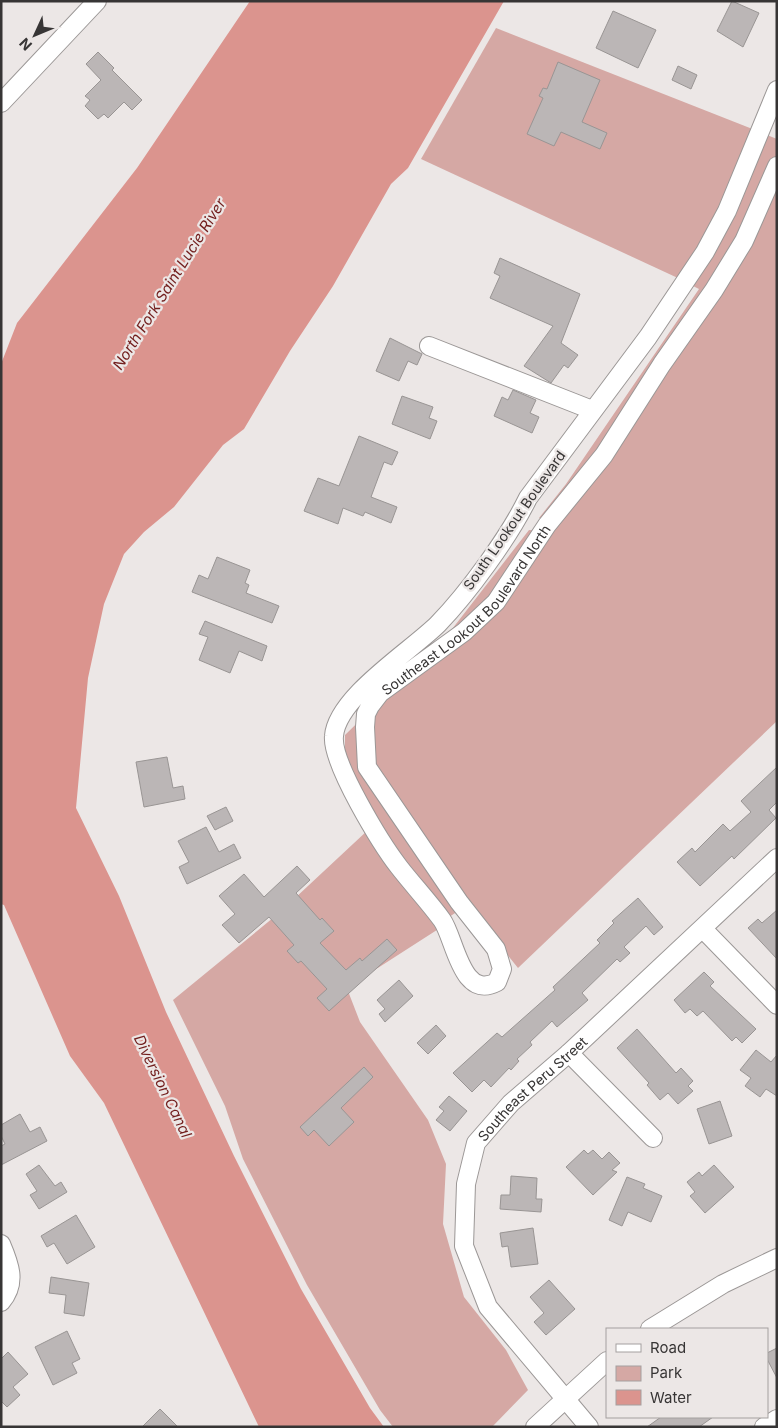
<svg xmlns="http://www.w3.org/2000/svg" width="778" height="1428" font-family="Inter,sans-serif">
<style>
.green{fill:#d5a8a4}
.water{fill:#db948e}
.building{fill:#bbb6b6;stroke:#999594}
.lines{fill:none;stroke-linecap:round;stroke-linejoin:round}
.minor-casing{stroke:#9b9796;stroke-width:20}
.minor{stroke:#fff;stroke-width:18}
.labels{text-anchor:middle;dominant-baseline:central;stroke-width:4.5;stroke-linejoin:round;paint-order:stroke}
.street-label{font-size:14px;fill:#373535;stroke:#ece7e6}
.water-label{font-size:15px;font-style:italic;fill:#721e1d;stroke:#ece7e6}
</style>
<rect width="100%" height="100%" fill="#ece7e6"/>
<g class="green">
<path d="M496,28L755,130L722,209L680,279L421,159Z"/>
<path d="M767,135L777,139V721L518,968L476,916L469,904L449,917L403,861L351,777L345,758V735L449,633L529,530L552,532L555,519L539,518L566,484L699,289L691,285Z"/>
<path d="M368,830L440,928L356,982L341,973L360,1022L428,1120L446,1164L443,1224L464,1297L506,1350L528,1390L492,1427H393L380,1410L307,1285L243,1159L225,1106L173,1000L279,913Z"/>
</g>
<path class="water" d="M250,1H504L408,168L391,184L333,286L290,351L244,429L223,445L174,507L144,532L124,554L104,604L88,678L76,808L119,896L166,1012L234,1156L301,1289L370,1408L384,1427H259L104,1103L70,1056L4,905L1,904V364L17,323L137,168Z"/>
<g class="building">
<path d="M732,1L759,13L743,47L717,31Z"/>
<path d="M613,11L656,30L638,68L596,48Z"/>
<path d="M98,52L114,68L112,70L142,100L132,110L124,102L108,118L104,114L98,119L85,106L90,100L85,96L101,80L86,64Z"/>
<path d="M558,62L600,80L582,122L607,133L600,149L561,132L554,146L527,134L543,98L539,96L543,88L547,89Z"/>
<path d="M678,66L697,75L691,89L672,80Z"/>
<path d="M500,258L580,294L561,343L578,355L568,368L564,365L551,383L524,366L553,326L490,298L500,276L494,273Z"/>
<path d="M390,338L422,354L417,365L408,361L399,381L376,371Z"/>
<path d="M513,390L536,400L530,413L539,417L532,433L494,416L502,397L508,400Z"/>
<path d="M402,396L433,407L429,418L437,421L430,439L392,424Z"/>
<path d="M359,436L398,452L392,465L384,462L371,497L397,507L391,523L365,512L363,516L343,508L338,524L304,511L318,478L339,486Z"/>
<path d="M217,557L250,570L245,583L249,585L246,593L279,606L272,623L192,592L199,575L208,579Z"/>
<path d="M205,621L267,646L262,661L239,651L230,673L199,660L208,637L199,634Z"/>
<path d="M167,757L173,788L183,786L185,799L144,807L136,762Z"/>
<path d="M777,767V802L769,810L776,818L734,859L732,856L700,886L677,862L692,848L695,852L723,824L730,831L751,812L741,801Z"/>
<path d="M226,807L233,821L215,830L207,816Z"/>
<path d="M206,827L219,852L234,844L241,858L187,884L179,867L189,862L178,841Z"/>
<path d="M297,866L310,880L296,893L320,920L322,918L334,931L320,943L346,970L360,958L362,961L387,939L397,950L329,1011L317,998L327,989L301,961L298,963L287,951L294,945L269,917L239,943L222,925L235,914L219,896L244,874L264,897Z"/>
<path d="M638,898L663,927L654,935L646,926L624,947L630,953L620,962L617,959L582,993L588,1000L557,1027L552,1021L530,1042L532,1045L517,1059L519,1061L511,1070L509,1068L491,1087L484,1080L472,1092L453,1073L497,1033L502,1037L555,990L553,987L600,943L597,940L614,923L612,921Z"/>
<path d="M777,910V959L748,928L758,919L762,923Z"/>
<path d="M704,972L714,982L710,986L756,1029L742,1043L736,1037L732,1041L703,1011L697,1016L690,1009L685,1013L674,1000Z"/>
<path d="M399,980L413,996L385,1022L379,1014L385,1009L377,1000Z"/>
<path d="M436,1025L446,1036L428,1054L417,1043Z"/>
<path d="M637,1029L676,1073L681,1068L693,1081L688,1086L693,1091L678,1104L668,1093L660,1100L647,1085L649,1083L617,1048Z"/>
<path d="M756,1050L771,1062L777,1055V1096L766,1089L760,1097L745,1086L751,1078L740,1070Z"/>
<path d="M364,1067L373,1077L341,1108L354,1122L329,1146L314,1130L308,1136L300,1127Z"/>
<path d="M449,1096L467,1111L450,1131L436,1120L444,1111L439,1107Z"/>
<path d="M720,1101L732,1136L709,1144L697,1109Z"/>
<path d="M20,1114L30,1132L40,1127L47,1141L1,1165V1146L5,1144L1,1136V1125Z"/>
<path d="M584,1150L588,1154L593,1150L602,1159L609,1152L620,1163L612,1170L617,1172L593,1195L566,1167Z"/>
<path d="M39,1165L55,1186L61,1182L67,1192L39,1209L30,1195L37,1191L26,1174Z"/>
<path d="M714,1165L734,1187L705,1213L690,1196L695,1192L687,1182L699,1172L702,1176Z"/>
<path d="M511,1176L537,1178L536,1199H542L541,1212L500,1209L501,1195H510Z"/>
<path d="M627,1177L645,1184L643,1188L662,1196L651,1222L628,1212L622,1226L609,1220Z"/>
<path d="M76,1215L95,1247L67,1264L54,1243L47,1247L41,1236Z"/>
<path d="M533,1228L538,1264L511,1267L508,1246L502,1247L500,1233Z"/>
<path d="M51,1277L89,1283L84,1316L64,1313L66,1295L49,1293Z"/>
<path d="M549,1280L575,1309L546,1335L534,1322L544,1313L530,1297Z"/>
<path d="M67,1331L80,1359L72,1363L77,1373L53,1385L35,1347Z"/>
<path d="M777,1348V1378L767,1359V1353Z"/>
<path d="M8,1352L28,1374L13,1387L20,1395L7,1407L1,1401V1359Z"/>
<path d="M160,1409L178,1427H142Z"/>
<path d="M661,1417H713L699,1427H647Z"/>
</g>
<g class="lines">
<defs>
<g id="minor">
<path id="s1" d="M777,90L727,211L705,252L648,337L528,498C509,537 468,593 438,624C411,651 337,697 334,736C331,763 382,845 399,867C413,885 429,902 442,920C455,938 461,1001 497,982L502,969L496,949L459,902L367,767L365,727L366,714L370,706L380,693L464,632L496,602L547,525L604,455L662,364L714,290L744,241L777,166"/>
<path d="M1,103L97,1"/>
<path d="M429,346L592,410"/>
<path d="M703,929L777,1005"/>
<path d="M569,1053L653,1138"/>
<path d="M1,1244C10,1265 17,1283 1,1302"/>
<path d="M650,1329L723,1284L777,1258"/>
<path d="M535,1427L607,1361"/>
<path id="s2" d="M589,1427L488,1307L464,1246L466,1184L476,1143L511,1103L569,1053L777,858"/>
<path d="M764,1427L777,1419"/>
</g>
</defs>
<use href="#minor" class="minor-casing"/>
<use href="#minor" class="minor"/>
</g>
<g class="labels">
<g class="street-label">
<text transform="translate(514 520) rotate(-55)">South Lookout Boulevard</text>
<text stroke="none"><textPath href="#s1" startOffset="1560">Southeast Lookout Boulevard North</textPath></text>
<text stroke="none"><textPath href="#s2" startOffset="405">Southeast Peru Street</textPath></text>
</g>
<g class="water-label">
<text transform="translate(169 284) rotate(-58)">North Fork Saint Lucie River</text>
<text transform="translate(163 1086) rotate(64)">Diversion Canal</text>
</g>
</g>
<rect width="778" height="1428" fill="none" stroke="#373535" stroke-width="5"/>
<rect x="606" y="1328" width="162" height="90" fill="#ece7e6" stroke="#a4a09f"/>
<rect x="616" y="1344" width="25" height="8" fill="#ffffff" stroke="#a4a09f"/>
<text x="650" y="1353" font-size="15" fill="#373535">Road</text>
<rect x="616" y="1366" width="25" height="15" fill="#d5a8a4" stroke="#a4a09f"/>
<text x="650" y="1378" font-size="15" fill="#373535">Park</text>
<rect x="616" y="1390" width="25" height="15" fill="#db948e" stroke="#a4a09f"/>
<text x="650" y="1403" font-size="15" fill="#373535">Water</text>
<g transform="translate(35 35) rotate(226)" stroke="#ece7e6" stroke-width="4" paint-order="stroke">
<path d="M0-4L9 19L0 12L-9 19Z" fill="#373535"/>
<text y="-8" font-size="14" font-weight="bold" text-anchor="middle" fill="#373535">N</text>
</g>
</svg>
